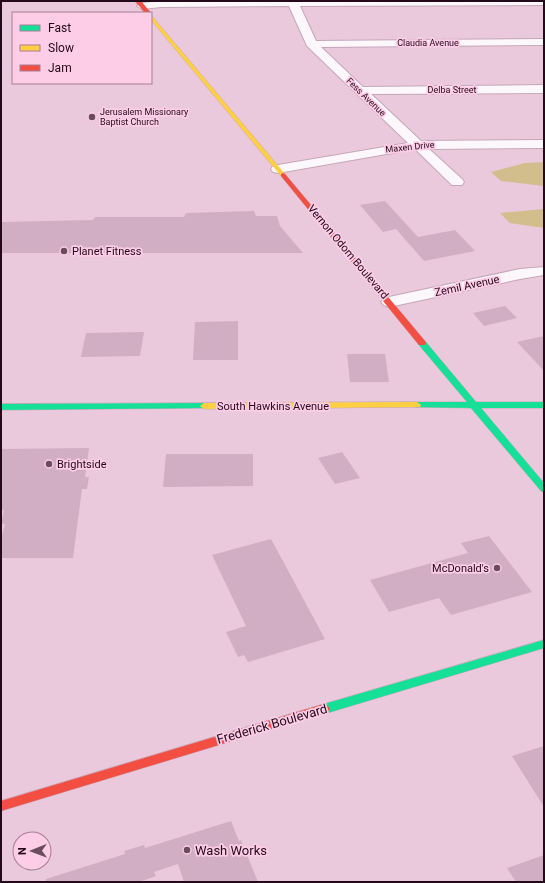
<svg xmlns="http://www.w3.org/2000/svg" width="545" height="883" font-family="Roboto,sans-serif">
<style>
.green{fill:#d2bd8c}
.building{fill:#d1aec3}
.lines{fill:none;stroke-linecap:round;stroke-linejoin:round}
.street-casing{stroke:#c4a7b8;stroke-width:2}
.fast-casing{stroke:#c4a7b8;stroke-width:1}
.slow-casing{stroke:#c4a7b8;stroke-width:1}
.jam-casing{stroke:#c4a7b8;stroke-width:1}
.street{fill:#fcf7fa;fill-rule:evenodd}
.fast{fill:#16e098;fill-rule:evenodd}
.slow{fill:#ffcf43;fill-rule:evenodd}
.jam{fill:#f24e42;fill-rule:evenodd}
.poi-dot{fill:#6a4c5e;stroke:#fdcde8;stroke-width:1.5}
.labels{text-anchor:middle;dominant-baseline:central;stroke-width:3.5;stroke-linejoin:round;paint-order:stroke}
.far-street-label{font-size:9px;fill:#24091a;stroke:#fdcde8}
.far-poi-label{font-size:9px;fill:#24091a;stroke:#fdcde8;text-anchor:start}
.poi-label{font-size:11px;fill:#24091a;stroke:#fdcde8;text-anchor:start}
.street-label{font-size:11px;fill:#24091a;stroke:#fdcde8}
.near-street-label{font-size:13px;fill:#24091a;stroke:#fdcde8}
.near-poi-label{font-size:13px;fill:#24091a;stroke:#fdcde8;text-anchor:start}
</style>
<rect width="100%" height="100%" fill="#ebc9dd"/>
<g class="green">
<path d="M544,162V186L501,181L491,172L525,163Z"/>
<path d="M544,209V228L510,223L500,213Z"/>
</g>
<g class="building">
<path d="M385,201L418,237L455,230L475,251L424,261L396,229L383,232L360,205Z"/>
<path d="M254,211L256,216H277L280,226L303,253H1V222L93,220L95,217H184L186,213Z"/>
<path d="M505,306L517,318L484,326L473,313Z"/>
<path d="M238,321V360H193L195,322Z"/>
<path d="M144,332L140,356L81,357L86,333Z"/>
<path d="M544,336V371L517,342Z"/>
<path d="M347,354H385L389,382H350Z"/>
<path d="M89,448L85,477H89L87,489H82L73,558H1V540L5,524H1L4,510H1V449Z"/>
<path d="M342,452L360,478L335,484L318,458Z"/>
<path d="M166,454H253V486L163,487Z"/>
<path d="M489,536L532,592L451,615L439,598L389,612L370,580L468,553L461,543Z"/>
<path d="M271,539L325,639L248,662L244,655L238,657L226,632L246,626L212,555Z"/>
<path d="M544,746V807L512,756Z"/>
<path d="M231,821L239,841L241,840L258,882H184L178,864L154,872L156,876L139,882H46V879L125,854L124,851L144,845L145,848Z"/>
<path d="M544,855V882H516L507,868Z"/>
</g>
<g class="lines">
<defs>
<g id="street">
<path d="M160,1H544V5L300,6L316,41L544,39V45L321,47L363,87L544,85V93L371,94L421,141L544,140V148L429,149L462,179L464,182L462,185H452L415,149L278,173L273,172L271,169L273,166L278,165L408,143L307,46L289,6L161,7L142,9L137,6L142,3Z"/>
<path d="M544,267V275L520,279L389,307L384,305L381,302L384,299L389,297L520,269Z"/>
</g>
<g id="fast">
<path d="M419,341H425L476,402H544V408H481L544,483V492L541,491L471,408L414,407L413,405L417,402H467L419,345L418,343Z"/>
<path d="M204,403L208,406L207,408L1,410V404Z"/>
<path d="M544,640V648L324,714L320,712L318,709L320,706L324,704Z"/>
</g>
<g id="slow">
<path d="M151,15L285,174V176H281L151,20Z"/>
<path d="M417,402L421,405L420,407L204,409L200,406L204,403Z"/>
</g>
<g id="jam">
<path d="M135,1H141L151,13H145Z"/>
<path d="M283,173L285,174L425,341L426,343L425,345H419L281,176V174Z"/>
<path d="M324,704L328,706L330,709L328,712L1,811V801Z"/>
</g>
</defs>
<use href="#street" class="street-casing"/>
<use href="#fast" class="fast-casing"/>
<use href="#slow" class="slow-casing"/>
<use href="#jam" class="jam-casing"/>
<use href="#street" class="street"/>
<use href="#fast" class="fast"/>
<use href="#slow" class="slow"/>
<use href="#jam" class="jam"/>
</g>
<g class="poi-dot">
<circle cx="92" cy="117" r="4"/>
<circle cx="64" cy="251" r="4"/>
<circle cx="49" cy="464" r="4"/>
<circle cx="497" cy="568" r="4"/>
<circle cx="187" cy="850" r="4"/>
</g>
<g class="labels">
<g class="far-street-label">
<text x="428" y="43">Claudia Avenue</text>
<text x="452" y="90">Delba Street</text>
<text transform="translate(366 97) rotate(44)">Fess Avenue</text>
<text transform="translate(410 147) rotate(-6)">Maxen Drive</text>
</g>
<g class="far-poi-label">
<text x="100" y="112">Jerusalem Missionary<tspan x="100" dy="10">Baptist Church</tspan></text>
</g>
<g class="poi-label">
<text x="72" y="251">Planet Fitness</text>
<text x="57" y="464">Brightside</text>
<text x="489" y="568" text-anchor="end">McDonald's</text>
</g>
<g class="street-label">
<text transform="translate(348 252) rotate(50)">Vernon Odom Boulevard</text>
<text transform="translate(467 286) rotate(-12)">Zemil Avenue</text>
<text x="273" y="406">South Hawkins Avenue</text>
</g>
<g class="near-street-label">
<text transform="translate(272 724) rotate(-16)">Frederick Boulevard</text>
</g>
<g class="near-poi-label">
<text x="195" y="850">Wash Works</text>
</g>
</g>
<rect width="545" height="883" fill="none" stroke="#24091a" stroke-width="4"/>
<rect x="12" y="12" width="140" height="72" fill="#fdcde8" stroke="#a67f96"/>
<rect x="20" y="25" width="20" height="6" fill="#16e098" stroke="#a67f96"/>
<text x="48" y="32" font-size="12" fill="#24091a">Fast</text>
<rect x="20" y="45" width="20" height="6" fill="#ffcf43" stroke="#a67f96"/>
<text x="48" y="52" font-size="12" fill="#24091a">Slow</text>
<rect x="20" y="65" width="20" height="6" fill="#f24e42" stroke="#a67f96"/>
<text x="48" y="72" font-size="12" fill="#24091a">Jam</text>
<g transform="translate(32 851) rotate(269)"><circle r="19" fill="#fdcde8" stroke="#a67f96"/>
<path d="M0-3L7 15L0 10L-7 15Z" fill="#6a4c5e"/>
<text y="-6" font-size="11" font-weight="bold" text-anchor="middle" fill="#24091a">N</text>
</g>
</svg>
